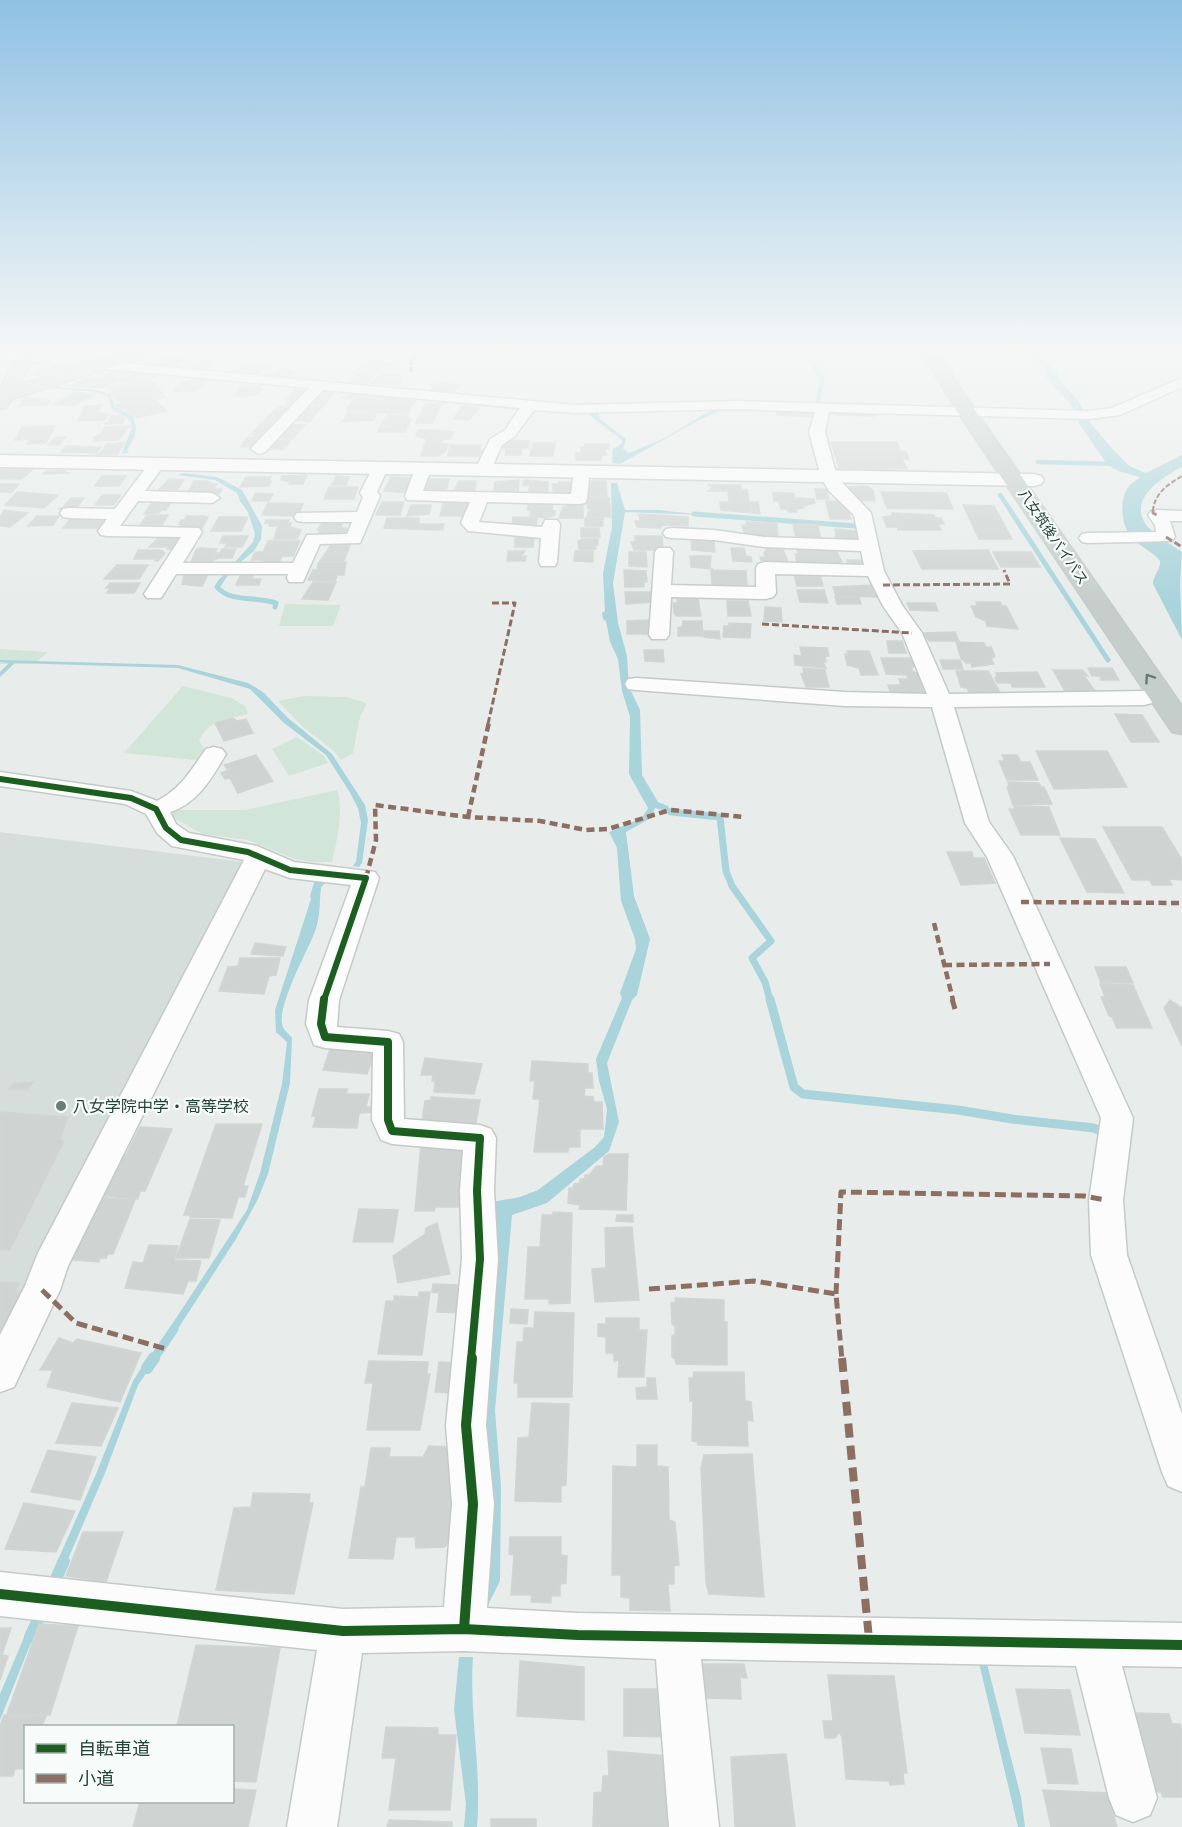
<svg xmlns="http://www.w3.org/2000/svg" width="1182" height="1827" font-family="Rubik,'Noto Sans JP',sans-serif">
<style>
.built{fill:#d6dedb}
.green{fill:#d1e6d8}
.water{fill:#a9d4db}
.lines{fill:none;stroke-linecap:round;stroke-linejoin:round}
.stream-far4{stroke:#a9d4db;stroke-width:4.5}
.stream-far3{stroke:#a9d4db;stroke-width:5}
.stream-far2{stroke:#a9d4db;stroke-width:7}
.stream-far1{stroke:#a9d4db;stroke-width:9}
.stream{stroke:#a9d4db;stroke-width:12}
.building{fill:#cfd4d2;stroke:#d1d6d4;stroke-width:1.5}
.minor-casing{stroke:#c5cac8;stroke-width:3}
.tertiary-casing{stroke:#c5cac8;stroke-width:3}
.primary-casing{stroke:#c3ccc9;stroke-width:3}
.trunk-casing{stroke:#c3ccc9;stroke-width:3}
.minor{fill:#fcfcfc;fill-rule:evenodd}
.tertiary{fill:#fcfcfc;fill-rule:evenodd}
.primary{fill:#cfd7d5;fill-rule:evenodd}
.trunk{fill:#c6cecc;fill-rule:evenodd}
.quiet-far4{stroke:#8d6e63;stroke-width:2;stroke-dasharray:5 2;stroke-linecap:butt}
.quiet-far3{stroke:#8d6e63;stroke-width:3;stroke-dasharray:7 3;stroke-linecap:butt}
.quiet-far2{stroke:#8d6e63;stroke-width:4.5;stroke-dasharray:8 4.5;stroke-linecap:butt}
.quiet-far1{stroke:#8d6e63;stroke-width:5;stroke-dasharray:11 5;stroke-linecap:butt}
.quiet{stroke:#8d6e63;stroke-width:8;stroke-dasharray:14 8;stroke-linecap:butt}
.cycleway-far2-casing{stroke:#f7fbf9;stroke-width:10}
.cycleway-far1-casing{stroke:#f7fbf9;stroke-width:11}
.cycleway-casing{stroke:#f7fbf9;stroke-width:14}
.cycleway-far2{stroke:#1b5e20;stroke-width:6}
.cycleway-far1{stroke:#1b5e20;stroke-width:8}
.cycleway{stroke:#1b5e20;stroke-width:10}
.oneway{stroke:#657a74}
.poi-dot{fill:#697e78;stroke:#f7fbf9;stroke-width:2}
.labels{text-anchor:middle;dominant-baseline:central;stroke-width:4.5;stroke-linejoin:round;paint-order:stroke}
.far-street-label{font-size:14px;fill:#24423a;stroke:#f7fbf9}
.poi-label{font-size:16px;fill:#24423a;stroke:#f7fbf9;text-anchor:start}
</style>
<rect width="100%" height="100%" fill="#e8edeb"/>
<path class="built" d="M0,832L244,862L0,1350Z"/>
<g class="green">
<path d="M285,604L341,605L333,626H279Z"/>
<path d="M0,649L48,652L34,664H0Z"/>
<path d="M183,686L231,698L245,706L248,714C226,720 209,719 199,741L207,753L205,761L124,753Z"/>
<path d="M304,696L346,697L367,703L360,717L353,753L341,760L334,751L302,726L278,701Z"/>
<path d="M297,737L324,756L328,763L289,776L272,749Z"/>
<path d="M337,790C344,808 337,843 332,862H312L295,859L248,840L203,834L168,815L166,810H245Z"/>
</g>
<g class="water">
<path d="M1027,347H1034L1044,360L1059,374L1061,382L1077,399L1091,424L1110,446L1129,466L1146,473L1182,455V467C1171,473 1123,497 1148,527C1157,537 1171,544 1182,552L1180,583L1182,640L1153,584C1153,575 1161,570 1160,561C1153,552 1143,548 1134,540C1121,527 1118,502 1129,486C1132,483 1137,480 1140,477L1118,471L1107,464L1080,425L1072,406L1046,377L1045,367L1035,361L1032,355L959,348L1026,352L1029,350Z"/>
<path d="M51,385C70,392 93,385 111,395L115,407L133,416C139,431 135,437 127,450L129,453L122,454C128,430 145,424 112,410L108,397C90,387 67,393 47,386Z"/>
<path d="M350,392L598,412L600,419L626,439L623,449L629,453L665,438L714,408L814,409H725L699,420L620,464L612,463L613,449L622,443V440L588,414L519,410Z"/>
<path d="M183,473L217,477L242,490L262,526L261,539L254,551L237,565L218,588L217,582L253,542L255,534L248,512L240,501L237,493L215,480L178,475Z"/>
<path d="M611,483H617L625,510H658L704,515L625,512L613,583L618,623L627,656L629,687L640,710L642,775L658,802L668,806L671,812L655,808L651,818L626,832L634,896L650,939L637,995L632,1000L607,1063L619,1122L609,1151L547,1203L512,1215L495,1411L501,1486L500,1581L488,1605L480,1606L487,1203L520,1197L538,1190L595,1147L604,1137L607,1109L599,1081L596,1059L622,998L620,993L636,949L635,939L621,901L617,848L609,832L642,818L648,808L629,774L630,717L622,691L618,659L610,642L606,621L603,619L602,613L605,611L603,573L612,527Z"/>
<path d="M0,660L178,665L248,683L263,692L287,717L332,754L365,805L368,820L362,863L359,867L353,866L356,862L361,823L358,808L349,791L326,755L284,723L250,689L178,668L15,663L0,677V672L9,663L0,662Z"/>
<path d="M315,880H329L321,887C319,904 321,917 314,934C307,952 275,1009 283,1027C284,1030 289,1034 292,1038L290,1083L268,1174L257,1201L236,1239L172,1338L165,1335L247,1210L260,1173L282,1084L287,1042L276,1032L275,1010L311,899L310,896Z"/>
<path d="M147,1359L154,1362L138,1385L105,1473L63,1571L54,1569L96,1474L133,1381Z"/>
<path d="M28,1628L36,1630L0,1720V1694Z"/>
<path d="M459,1657H473C469,1714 482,1770 477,1827H464L466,1804L454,1710Z"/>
<path d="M979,1663L987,1664L1021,1797L1025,1827H1018Z"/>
</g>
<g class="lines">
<g class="stream-far4">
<path d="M812,409L818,403L822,379L814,366"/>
<path d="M1038,462L1117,464"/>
<path d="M1000,495L1011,511"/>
</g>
<g class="stream-far3">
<path d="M1010,510L1108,660"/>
<path d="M694,514L855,526"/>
<path d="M221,581L217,587C230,603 259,596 276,603L275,607"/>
</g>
<path class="stream-far2" d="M671,812L720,817L726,871L732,886L771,941L752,958L765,982L770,1000"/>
<g class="stream-far1">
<path d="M770,999L794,1087L803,1094L958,1110L1012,1119L1094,1128L1103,1132"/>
<path d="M153,1360L174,1329"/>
</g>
<g class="stream">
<path d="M147,1368L154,1358"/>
<path d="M53,1585L64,1561"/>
<path d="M30,1637L41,1613"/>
</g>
</g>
<g class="building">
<path d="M166,357L186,359L171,369L151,367Z"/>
<path d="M202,361L214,362L199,372L187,371Z"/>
<path d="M372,361L394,364L379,369L385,370L380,373L358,369Z"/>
<path d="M58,364L80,366L73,370L52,367Z"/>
<path d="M249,366L268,367L253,377L234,376L239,372H235Z"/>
<path d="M44,369L61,371L53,376L35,374Z"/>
<path d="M279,369L296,371L294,373H296L285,380L270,376Z"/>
<path d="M114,370L128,372L125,374H128L114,383L98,381Z"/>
<path d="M138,372L156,376L149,379L118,382Z"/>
<path d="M359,373L375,374L366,384L351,383L354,380H351Z"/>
<path d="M381,374L402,375L399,379H402L398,385L370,383Z"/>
<path d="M87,378L99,379L97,381L112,382L103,388L70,386Z"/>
<path d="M199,379L209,380L193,392L174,391L180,383Z"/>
<path d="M144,380H150L166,397L155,400L167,411L136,418L132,413H129L124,409H120L116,405L121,404L110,393L113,392L109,388Z"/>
<path d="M439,384H449L461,385L450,395L432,394L434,391H430L436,385H430Z"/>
<path d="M240,386H260L262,390L253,396H235L237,391L242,389H238Z"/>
<path d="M296,389L311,390L298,403H287L289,400H285Z"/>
<path d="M321,390L334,391L324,406H313L314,402H309Z"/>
<path d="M77,392L95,395L72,406L53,404Z"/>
<path d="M351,393L415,401L407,414L348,411L349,409H347L353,400L342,398Z"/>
<path d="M25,397L50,401L47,405L19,406Z"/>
<path d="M442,403L433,423H416L425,404Z"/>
<path d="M288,404H297L282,420L264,421L272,419H266L277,408Z"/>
<path d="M103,405L98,413H109L105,420L78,421L85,406Z"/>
<path d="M308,406L322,407L309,422L295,420L301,413H298Z"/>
<path d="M462,407L465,406L480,408L469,420L453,419Z"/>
<path d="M778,409L815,410L816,417L777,415Z"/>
<path d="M832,409L873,410L875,416L834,415Z"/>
<path d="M348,413L376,414L374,420L342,422Z"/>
<path d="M387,415L409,416V419H411L405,432H378L380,427H390L391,425H381Z"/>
<path d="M111,416H120L125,417L123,423L104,424L108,422Z"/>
<path d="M263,421L279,422L264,437H254L256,434H252L257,428H263H257Z"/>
<path d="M290,424L305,425L292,439L276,437Z"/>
<path d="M55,426L46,443L27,444L30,439L15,440L22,427Z"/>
<path d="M130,426L118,440L94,441L96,438H92L101,434L105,427Z"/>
<path d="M418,430H433L454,432L450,439L430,440L416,436Z"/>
<path d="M66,437L59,445H48L55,438Z"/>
<path d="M248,437L263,438L255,448L241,446Z"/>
<path d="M286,440L290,441L284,449L269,450L270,447L265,448L271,441Z"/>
<path d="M426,440H442L441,444H448L446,451L438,456H421Z"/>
<path d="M508,440L529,441V448H502L503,444H507Z"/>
<path d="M831,442H897L900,451L906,452L909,459H902L907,469H839Z"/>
<path d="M124,443L118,454H98L103,451L106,444Z"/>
<path d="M533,443H555L553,456H530Z"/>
<path d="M585,444H609V449H604L607,455H602L601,460H576V453H581V447H585Z"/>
<path d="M450,445H481L479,451H484L483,456H448Z"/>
<path d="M66,446L101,447L96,453L61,452Z"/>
<path d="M506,449H522L521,455H505Z"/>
<path d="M0,468L33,469L22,479H0Z"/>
<path d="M46,471H66L65,473H70L43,474Z"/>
<path d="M307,475L303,484H289L290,482L281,480L282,476Z"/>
<path d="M102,476H126L119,486H95Z"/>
<path d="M336,476L349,477L346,485H332Z"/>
<path d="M246,477H271L269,481H271L269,486L240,487Z"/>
<path d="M391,477L413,478L412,485H408V493L384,491Z"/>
<path d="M169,479L184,480L178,489L159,490Z"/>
<path d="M426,479H449L446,492H421Z"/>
<path d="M519,480L518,494H493L495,482Z"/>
<path d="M524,480L548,482V494H528L530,485H523Z"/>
<path d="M194,481H207L206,482H210L209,484H217L214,489H222L219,494H187Z"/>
<path d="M459,481H476L474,494H452Z"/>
<path d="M591,481H606L607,496H586Z"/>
<path d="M559,482H574L573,496L554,494L556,491H553V484H559Z"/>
<path d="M0,484H19L12,492H0Z"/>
<path d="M708,485H740L741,490H747L751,513L721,510L720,502H729L728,491H707L712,490L711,485Z"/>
<path d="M866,486L873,490L875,501L856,500L849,487Z"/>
<path d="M329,487H358L354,499H324Z"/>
<path d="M815,489H826L829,499H817Z"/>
<path d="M17,492L58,495L44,508L5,505Z"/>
<path d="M881,492L946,493L953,509L887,508Z"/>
<path d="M255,493L273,494L269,501H252Z"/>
<path d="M773,493H789L794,494L795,498L814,499L815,503L803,506L804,508L796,509L797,512H788L787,509H781L779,501H774Z"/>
<path d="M102,495H121L114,505H95Z"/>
<path d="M586,497L609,498L611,517H587L588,512H591V509H588Z"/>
<path d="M71,498H84L76,509H58L63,507Z"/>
<path d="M471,499L470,507H466L464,516H440L444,500Z"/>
<path d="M529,500H553L552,511H555V515L549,517L550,515H547V518L530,516L531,510H527Z"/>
<path d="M153,501H172L166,510H161L158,514H144Z"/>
<path d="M826,501H842L848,505L851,519H830Z"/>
<path d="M382,502H404L400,515H376Z"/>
<path d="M570,502H583V518H559L563,507H566Z"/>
<path d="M749,502H758L760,514L753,513Z"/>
<path d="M268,503H285L303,504L298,516L262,515Z"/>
<path d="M411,505H431L429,514L407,516Z"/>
<path d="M963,505L994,506L1012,539H979Z"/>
<path d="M4,510L28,513L10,527L0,526V517Z"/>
<path d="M892,513L934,515L935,518H941L944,524H938L941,530H898L897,527H887L883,517L892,516Z"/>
<path d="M639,514L688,517V526L661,525V528L637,527L635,521H640Z"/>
<path d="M147,515H168L162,525H140Z"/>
<path d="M37,516H59L53,525L28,526Z"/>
<path d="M187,516H202L208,517L202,528H180L182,524H179L181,520H184Z"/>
<path d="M72,517H106L98,528H63Z"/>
<path d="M219,517H248L241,531H211Z"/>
<path d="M513,517L537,518L536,527L512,524Z"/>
<path d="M387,518H419V524H444L443,529L437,530L384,528Z"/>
<rect x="585" y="518" width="18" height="8"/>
<path d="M266,520H289L287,523H291L290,527L301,530L297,539H274L278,526H269L270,523H265Z"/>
<path d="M323,522H343L341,528H347L345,534H319L320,530H317Z"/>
<path d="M746,522L777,523L778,538L745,535L742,525H746Z"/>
<path d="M793,524L818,525L821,541L796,540Z"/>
<path d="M581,528H599L600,537H581Z"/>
<path d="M835,529L857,531L858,539L836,538Z"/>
<path d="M515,535L534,538L533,547H515Z"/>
<path d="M160,536H178L173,549H167L168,547H149Z"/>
<path d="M223,536H248L242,547H225L227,543H220Z"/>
<path d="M635,536H662L663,550H634L631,542H635Z"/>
<path d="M582,539H598V545H596V549L579,550L578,541Z"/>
<path d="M714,539L715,552L692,550L691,540Z"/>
<path d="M268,541H300L293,556H282L279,563H262L264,560H251L255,552H263Z"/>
<path d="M331,545H350L344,561H320Z"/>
<path d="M768,547H782L789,564L761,560L760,557H765L764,553Z"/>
<path d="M200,548L217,549L215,553H220L222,549H236L232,558H219L208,562H191L196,550Z"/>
<path d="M731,548H744L746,556L751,557L752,562L733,561Z"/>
<path d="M138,550H161L165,553L158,561H155L156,559H134Z"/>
<path d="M797,550H836L843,565L797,564L795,554H798Z"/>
<path d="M988,550L998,569H922L913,551Z"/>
<path d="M508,551H525L521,556H526L525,561H507Z"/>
<path d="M575,551H593V562L574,561Z"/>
<path d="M629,552H646L647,567L629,566Z"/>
<path d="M993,552H1031L1040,567H1001Z"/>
<path d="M690,556H711L710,568L713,569L691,567Z"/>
<path d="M847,560H864L866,566H848Z"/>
<path d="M322,562H346L344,575H337L335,581L308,580L313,570H317L318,563Z"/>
<path d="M117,565H148L139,579H104Z"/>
<path d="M624,570L646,571L647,582H644V587H625Z"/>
<path d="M711,570L746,571L747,585L712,584Z"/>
<path d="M185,571L209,573L202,586H196L182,584Z"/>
<path d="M241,574H254L251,579H261L259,585H236Z"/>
<path d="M794,574H820L823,586H797Z"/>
<path d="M313,582H336L328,600L302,599Z"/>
<path d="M110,583H140L134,593H107L110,588H106Z"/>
<path d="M873,585L877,597L836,596L833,587Z"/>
<path d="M797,590H824L828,603L800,602Z"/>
<path d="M625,592H652L653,602L626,604Z"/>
<path d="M835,597H859L861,604H837Z"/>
<path d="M698,598L701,616H676L674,613L673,603H677V599Z"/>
<path d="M727,601H748L751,616H728Z"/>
<path d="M976,602H1000L1002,606H1006L1018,629L987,626L986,621L976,617L971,606H977Z"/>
<path d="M907,603H935L938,611L910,610Z"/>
<path d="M765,607L781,608L782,622L764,621Z"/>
<path d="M648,620V634H627V621Z"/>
<path d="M683,621H702L703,636H678V628L683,626Z"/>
<path d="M729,623L751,624L750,638L723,637L724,626H729Z"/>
<path d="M704,631H719L720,639L704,637Z"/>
<path d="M955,632L959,641H929L923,633Z"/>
<path d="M887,641H902L906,653H889Z"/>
<path d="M956,642L984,643L986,647H991L995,656L991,659L994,664L972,667L971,663H966L961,658Z"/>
<path d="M800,647L827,648L829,656H825L826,662H823L826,668L795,665L794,655L802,656Z"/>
<path d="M644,650H663L664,662L645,661Z"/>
<path d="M847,651H869L878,675H861L859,668L847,665L845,654H848Z"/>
<path d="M881,658H912L915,667H911L913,672L918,673L923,680H920L924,693H920L921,697L891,695L888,685H901L899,679H908L907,675L886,674Z"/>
<path d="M940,660H960L963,669H943Z"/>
<path d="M803,668L825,670L829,687H806L801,674L804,673Z"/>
<path d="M1088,668H1112L1119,680H1101L1100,676H1092Z"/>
<path d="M1053,670H1082L1088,676H1084L1096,692L1066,693Z"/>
<path d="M956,671H988L1001,694L969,692L967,688L961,687Z"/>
<path d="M1037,672L1045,687H1012L1011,683H997L995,678L997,676L996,673Z"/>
<path d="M1115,714L1142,715L1159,742H1131Z"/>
<path d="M233,718L237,721L246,719L253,733L224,741L215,723Z"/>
<path d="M1036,751H1107L1127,787L1054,789Z"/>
<path d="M256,755L273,781L238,793L230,778L225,779L221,773L228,770L224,765Z"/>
<path d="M1002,755H1017L1021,762H1030L1038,780H1007L999,761H1005Z"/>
<path d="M1008,782L1039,783L1041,787H1044L1052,804L1013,805L1007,787H1009Z"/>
<path d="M1014,806L1049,807L1060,835H1021L1009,809H1015Z"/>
<path d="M1103,827H1162L1182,860V880L1169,879L1172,885H1152L1150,880H1132Z"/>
<path d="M1060,838L1095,839L1124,893L1087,892Z"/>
<path d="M947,852H972L973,858H984L995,883L961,885Z"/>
<path d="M255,943L286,947L283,956L251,954Z"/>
<path d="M240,958H280L276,975L269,976L264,994L219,991L228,967L238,966Z"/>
<path d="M1095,967H1126L1133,983H1101Z"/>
<path d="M1100,984L1133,985L1152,1028H1117L1112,1017L1109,1016L1101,997H1105Z"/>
<path d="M1170,1000L1182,1008V1046L1164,1008Z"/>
<path d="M330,1049L375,1052L367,1074L323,1070Z"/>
<path d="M425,1058L482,1064L474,1094L434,1092L435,1081H432L433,1075H421Z"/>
<path d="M532,1061L588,1064V1073H592L593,1088H585L584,1096L593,1097L594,1102H602L603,1129H580V1147H569L568,1152H534L540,1099H533L535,1081H530Z"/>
<path d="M33,1082L29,1089H9L12,1084Z"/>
<path d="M319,1089H347V1094H369L366,1107H377L375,1112L359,1113L357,1128L313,1127L316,1117L312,1116Z"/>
<path d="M431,1097L480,1100L475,1129L424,1125L425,1120L422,1121L425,1101L431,1100Z"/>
<path d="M0,1112L68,1117L60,1140L64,1141L10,1250H0Z"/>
<path d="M216,1124H262L243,1186H248L245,1197H238L232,1218L190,1217L191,1215H184Z"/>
<path d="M140,1127L172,1129L145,1191H140L138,1199L93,1195L98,1181H112L116,1174L110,1173L118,1154L126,1155Z"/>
<path d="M421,1144L469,1147L464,1207H435L434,1211H415Z"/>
<path d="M609,1154H628L626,1210L579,1209L580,1205L568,1203L569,1188H573L574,1184L580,1183V1179H585V1175H589L597,1166H603L604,1157Z"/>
<path d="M93,1197L135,1200L113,1254H108L106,1258H100L99,1262L62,1259Z"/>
<path d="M359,1209L398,1210L393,1242H353Z"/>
<path d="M553,1212L572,1213L570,1303L549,1304V1299H525L528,1247H540L542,1215H553Z"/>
<path d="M617,1215H633V1222L616,1221Z"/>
<path d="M190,1219L220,1220L209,1258H176Z"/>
<path d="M437,1223L450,1274L398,1283L393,1256L425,1234L426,1228Z"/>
<path d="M632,1227L639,1300L595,1302L592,1269L606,1268L605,1228Z"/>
<path d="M149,1245L178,1246L174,1260L201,1261L196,1281H188L183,1294L125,1288L133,1262L143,1263Z"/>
<path d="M460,1279L468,1280L464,1313L437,1312L439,1293L432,1292L433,1284L459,1285Z"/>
<path d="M0,1282L19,1283L15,1292H21L0,1336Z"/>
<path d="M419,1292H430L422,1355L378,1354L386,1301H394V1296L419,1297Z"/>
<path d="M675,1298L724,1300V1322H727V1365L676,1364L675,1359L672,1357V1336L675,1334V1326L672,1324L671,1303L676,1302Z"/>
<path d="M511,1309L528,1310L527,1324L510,1323Z"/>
<path d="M535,1312L574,1313L572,1397H518V1383H514L517,1342H523L524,1328H534Z"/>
<path d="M606,1318H639V1330H647L644,1377H618L619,1360L614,1361V1353H606V1337L598,1336V1324H606Z"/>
<path d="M59,1338L73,1343L77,1339L141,1353L120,1402L47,1387L53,1370H40Z"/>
<path d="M369,1361L428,1362L427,1374H430L420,1430H367L373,1383H365Z"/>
<path d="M439,1362L460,1363L456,1393L435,1392Z"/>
<path d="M694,1372H744L745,1401L751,1402L753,1421L747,1420L748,1446L698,1445L697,1442L692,1441L693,1401H690L689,1378H693Z"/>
<path d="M647,1378H655L657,1399H637L636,1388L647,1387Z"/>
<path d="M72,1403L118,1408L101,1446L56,1443Z"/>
<path d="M532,1403L569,1404L566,1485L561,1486V1502L515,1501L518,1438L529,1437Z"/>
<path d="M637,1445H657V1466L668,1467L669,1520L675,1522L679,1565L674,1566V1584H668L670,1611L630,1610V1598L621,1597V1575H612L613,1466L637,1467Z"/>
<path d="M429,1446L454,1447L450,1542L444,1547L416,1548L415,1537H396L393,1559L349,1558L361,1487H365L371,1448H390L389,1457H423Z"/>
<path d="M48,1450L96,1457L80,1500L31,1492Z"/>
<path d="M752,1454L764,1597L709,1594L706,1583L701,1468L704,1455Z"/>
<path d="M253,1493L310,1494L309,1503H313L294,1594L216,1590L234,1508L251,1507Z"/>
<path d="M24,1503L75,1511L56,1552L5,1549Z"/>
<path d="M83,1532H123L106,1582L66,1576Z"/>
<path d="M510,1537H561V1555L567,1556L566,1583L560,1584V1596H551V1603L531,1602L532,1595H511L514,1555L509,1554Z"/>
<path d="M39,1624L78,1626L50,1715L7,1714Z"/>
<path d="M0,1628H11L2,1655L8,1656L0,1680Z"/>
<path d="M196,1645L280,1648L256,1782L232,1781V1726H177Z"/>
<path d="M520,1661L584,1667V1720L517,1716Z"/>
<path d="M702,1664H744L747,1678L740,1677L741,1699L703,1698Z"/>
<path d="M828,1675L894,1676L907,1773H903L904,1784L890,1785L889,1781L846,1779L842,1737L839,1732L835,1738H825L823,1721H833Z"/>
<path d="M624,1689H666L667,1737L624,1736Z"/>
<path d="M1016,1689L1070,1690L1080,1735L1025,1733Z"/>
<path d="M1136,1713L1169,1714L1172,1724H1180L1182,1732V1797H1163L1161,1792H1156Z"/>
<path d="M4,1715L46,1716L42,1726H26V1769H15L13,1776H0V1726Z"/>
<path d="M386,1727L438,1728V1735H456L450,1810H389L396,1758H382Z"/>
<path d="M1041,1748L1071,1749L1078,1784L1048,1783Z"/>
<path d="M608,1751L670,1756V1827H593L594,1793L602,1792L603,1776H609Z"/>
<path d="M786,1754L795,1827H735L731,1757Z"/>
<path d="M232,1789L256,1790L248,1827H133L140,1802H232Z"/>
<path d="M1043,1790L1108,1793L1117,1827H1051Z"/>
<rect x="491" y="1819" width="45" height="8"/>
<path d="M389,1820L452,1822V1827H387Z"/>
</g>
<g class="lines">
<defs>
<g id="minor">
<path d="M0,351L43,355L50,359L43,363L0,359Z"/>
<path d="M102,361L575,405L737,401L1089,411L1112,408L1182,378V387L1120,415L1089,419L829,412L825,432L837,477L871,513L884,571L902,605L922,633L949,694L1144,691L1152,693L1155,698L1152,703L1144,705L954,707L989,822L1013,856L1133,1118L1123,1200L1127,1255L1182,1414V1492L1168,1486L1162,1472L1091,1255L1089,1200L1101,1118L987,857L965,823L932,707L845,706L636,690L628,689L625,684L628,679L636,678L845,692L927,694L902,633L883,606L868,576L775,574L776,593L773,597L766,599L671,597L669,635L666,639H652L649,635L655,552L658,548H670L673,552L671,585L756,587V568L758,564L765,562L864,565L861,551L764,547L714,540L672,538L666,537L663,533L666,529L672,528L714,530L764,537L859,540L854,515L829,491L821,477L809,432L815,412L737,409L575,413L534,410L515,436L502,445L491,470L483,475L475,470L490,439L505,430L520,408L323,390L265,452L259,454L251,449L253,446L309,388L97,368L95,365Z"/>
<path d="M157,459L165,464L145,491L212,493L220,498L212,503L138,501L120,526L199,528L202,532L183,563H293L307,535L347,534L352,522H303L297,521L294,517L297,513L357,512L363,497L360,493L374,465L380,463L388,468L377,492L380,496L360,543L320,544L303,582H289L287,578L288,574H176L161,598H147L144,594L181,537L107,536L101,535L98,531L107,519L69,518L63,517L60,513L63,509L69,508L115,509L151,461Z"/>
<path d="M423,464L431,469L423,491L571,494L573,478L581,473L589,478L587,499L585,503L579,504L487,502L479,522L542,527L545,520H557L560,524L557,562L555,566H541L539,562L541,538L468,531L461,523L470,502L407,500L405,496L415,469Z"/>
<path d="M1157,510L1182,511V521H1170L1175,537L1172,541L1088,543L1082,542L1079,538L1082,534L1088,533L1156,532L1155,525L1148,515L1151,511Z"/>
<path d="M214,747L222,749L226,754C212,778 197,804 170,812L176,824L189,833L257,846L294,862L375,872L379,878L339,1000L337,1027L388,1031L399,1034L403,1042L404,1119L480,1125L491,1129L496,1138L494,1190L498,1259L486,1425L494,1504L487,1608L578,1613L1182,1623V1667L1122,1666L1157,1798L1150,1815L1133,1822L1116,1815L1109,1798L1076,1666L701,1659L719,1827H669L656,1659L464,1651L362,1653L337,1827H287L317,1650L0,1616V1572L343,1609L444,1607L452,1504L446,1425L462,1259L460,1190L463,1150L392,1144L381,1140L372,1120L373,1052L325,1048L314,1045L306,1024L309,1000L351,885L290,878L265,869L68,1266L60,1290L14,1387L0,1392V1335L25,1286L38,1253L244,860L172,846L157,833L146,814L125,804L0,786V772L131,791L157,801C181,789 191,770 206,749Z"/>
</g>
<path id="tertiary" d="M0,455L1034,474L1041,476L1044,480L1041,484L1034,486L0,467Z"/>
<path id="primary" d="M23,347H39L19,385L142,347H167L165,350L12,399L6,408L0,409V388Z"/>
<path id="trunk" d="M918,347H934L975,410L1182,706V734L1172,732L1168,726L957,411Z"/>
</defs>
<use href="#minor" class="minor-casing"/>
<use href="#tertiary" class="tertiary-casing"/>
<use href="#primary" class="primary-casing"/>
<use href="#trunk" class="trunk-casing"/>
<use href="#minor" class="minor"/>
<use href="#tertiary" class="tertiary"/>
<use href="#primary" class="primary"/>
<use href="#trunk" class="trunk"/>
<g class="quiet-far4">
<path d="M411,372V360L423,347"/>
<path d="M1153,511C1154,494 1168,484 1182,476"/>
</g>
<g class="quiet-far3">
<path d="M1153,510V513L1157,515"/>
<path d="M1166,537L1182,547"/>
<path d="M883,585L1010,584L1004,570"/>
<path d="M762,624L912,633"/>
<path d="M488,724L515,603H491"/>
</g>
<g class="quiet-far2">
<path d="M468,817L489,722"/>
<path d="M366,878L376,840L375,805L468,817L540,821L586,830L608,829L670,810L745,817"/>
<path d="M1021,902L1182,903"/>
<path d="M934,923L953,1000"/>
<path d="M944,965L1050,964"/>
</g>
<g class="quiet-far1">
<path d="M952,999L955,1009"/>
<path d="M649,1289L754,1281L836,1294L842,1360"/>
<path d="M42,1290L76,1323L166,1349"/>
<path d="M836,1294L841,1192L1084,1196L1106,1200"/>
</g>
<path class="quiet" d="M842,1358L869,1639"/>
<defs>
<path id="cycleway-far2" d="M0,779L131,798L156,809L166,828L181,840L248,852L290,870L366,878L324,1000"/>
<path id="cycleway-far1" d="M324,999L321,1024L325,1037L388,1042V1120L392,1131L480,1138L477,1190L480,1259L471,1360"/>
<g id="cycleway">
<path d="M0,1594L343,1631L464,1629L578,1635L1182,1645"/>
<path d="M464,1629L473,1504L466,1425L472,1358"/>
</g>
</defs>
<use href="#cycleway-far2" class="cycleway-far2-casing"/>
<use href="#cycleway-far1" class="cycleway-far1-casing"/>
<use href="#cycleway" class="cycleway-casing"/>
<use href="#cycleway-far2" class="cycleway-far2"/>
<use href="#cycleway-far1" class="cycleway-far1"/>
<use href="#cycleway" class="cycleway"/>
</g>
<defs><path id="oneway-chevron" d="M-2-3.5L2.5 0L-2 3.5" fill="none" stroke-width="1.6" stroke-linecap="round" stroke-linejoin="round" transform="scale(1.5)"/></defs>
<use class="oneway" href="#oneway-chevron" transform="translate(1149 678) rotate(-124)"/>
<linearGradient id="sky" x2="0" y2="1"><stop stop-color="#8fc1e3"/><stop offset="0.58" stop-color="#f5f7f6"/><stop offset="1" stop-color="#f5f7f6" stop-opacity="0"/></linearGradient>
<rect width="1182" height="603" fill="url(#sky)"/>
<circle class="poi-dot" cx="61" cy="1106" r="6"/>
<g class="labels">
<g class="far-street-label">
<text transform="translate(1053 537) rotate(56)">八女筑後バイパス</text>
</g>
<g class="poi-label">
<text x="73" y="1106">八女学院中学・高等学校</text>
</g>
</g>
<rect x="24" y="1725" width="210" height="78" fill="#f7fbf9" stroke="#a3b1ad" stroke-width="1.5"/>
<rect x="36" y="1744" width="30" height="9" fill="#1b5e20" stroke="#a3b1ad" stroke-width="1.5"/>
<text x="78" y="1755" font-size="18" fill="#24423a">自転車道</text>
<rect x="36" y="1774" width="30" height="9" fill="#8d6e63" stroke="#a3b1ad" stroke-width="1.5"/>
<text x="78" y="1785" font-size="18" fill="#24423a">小道</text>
</svg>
